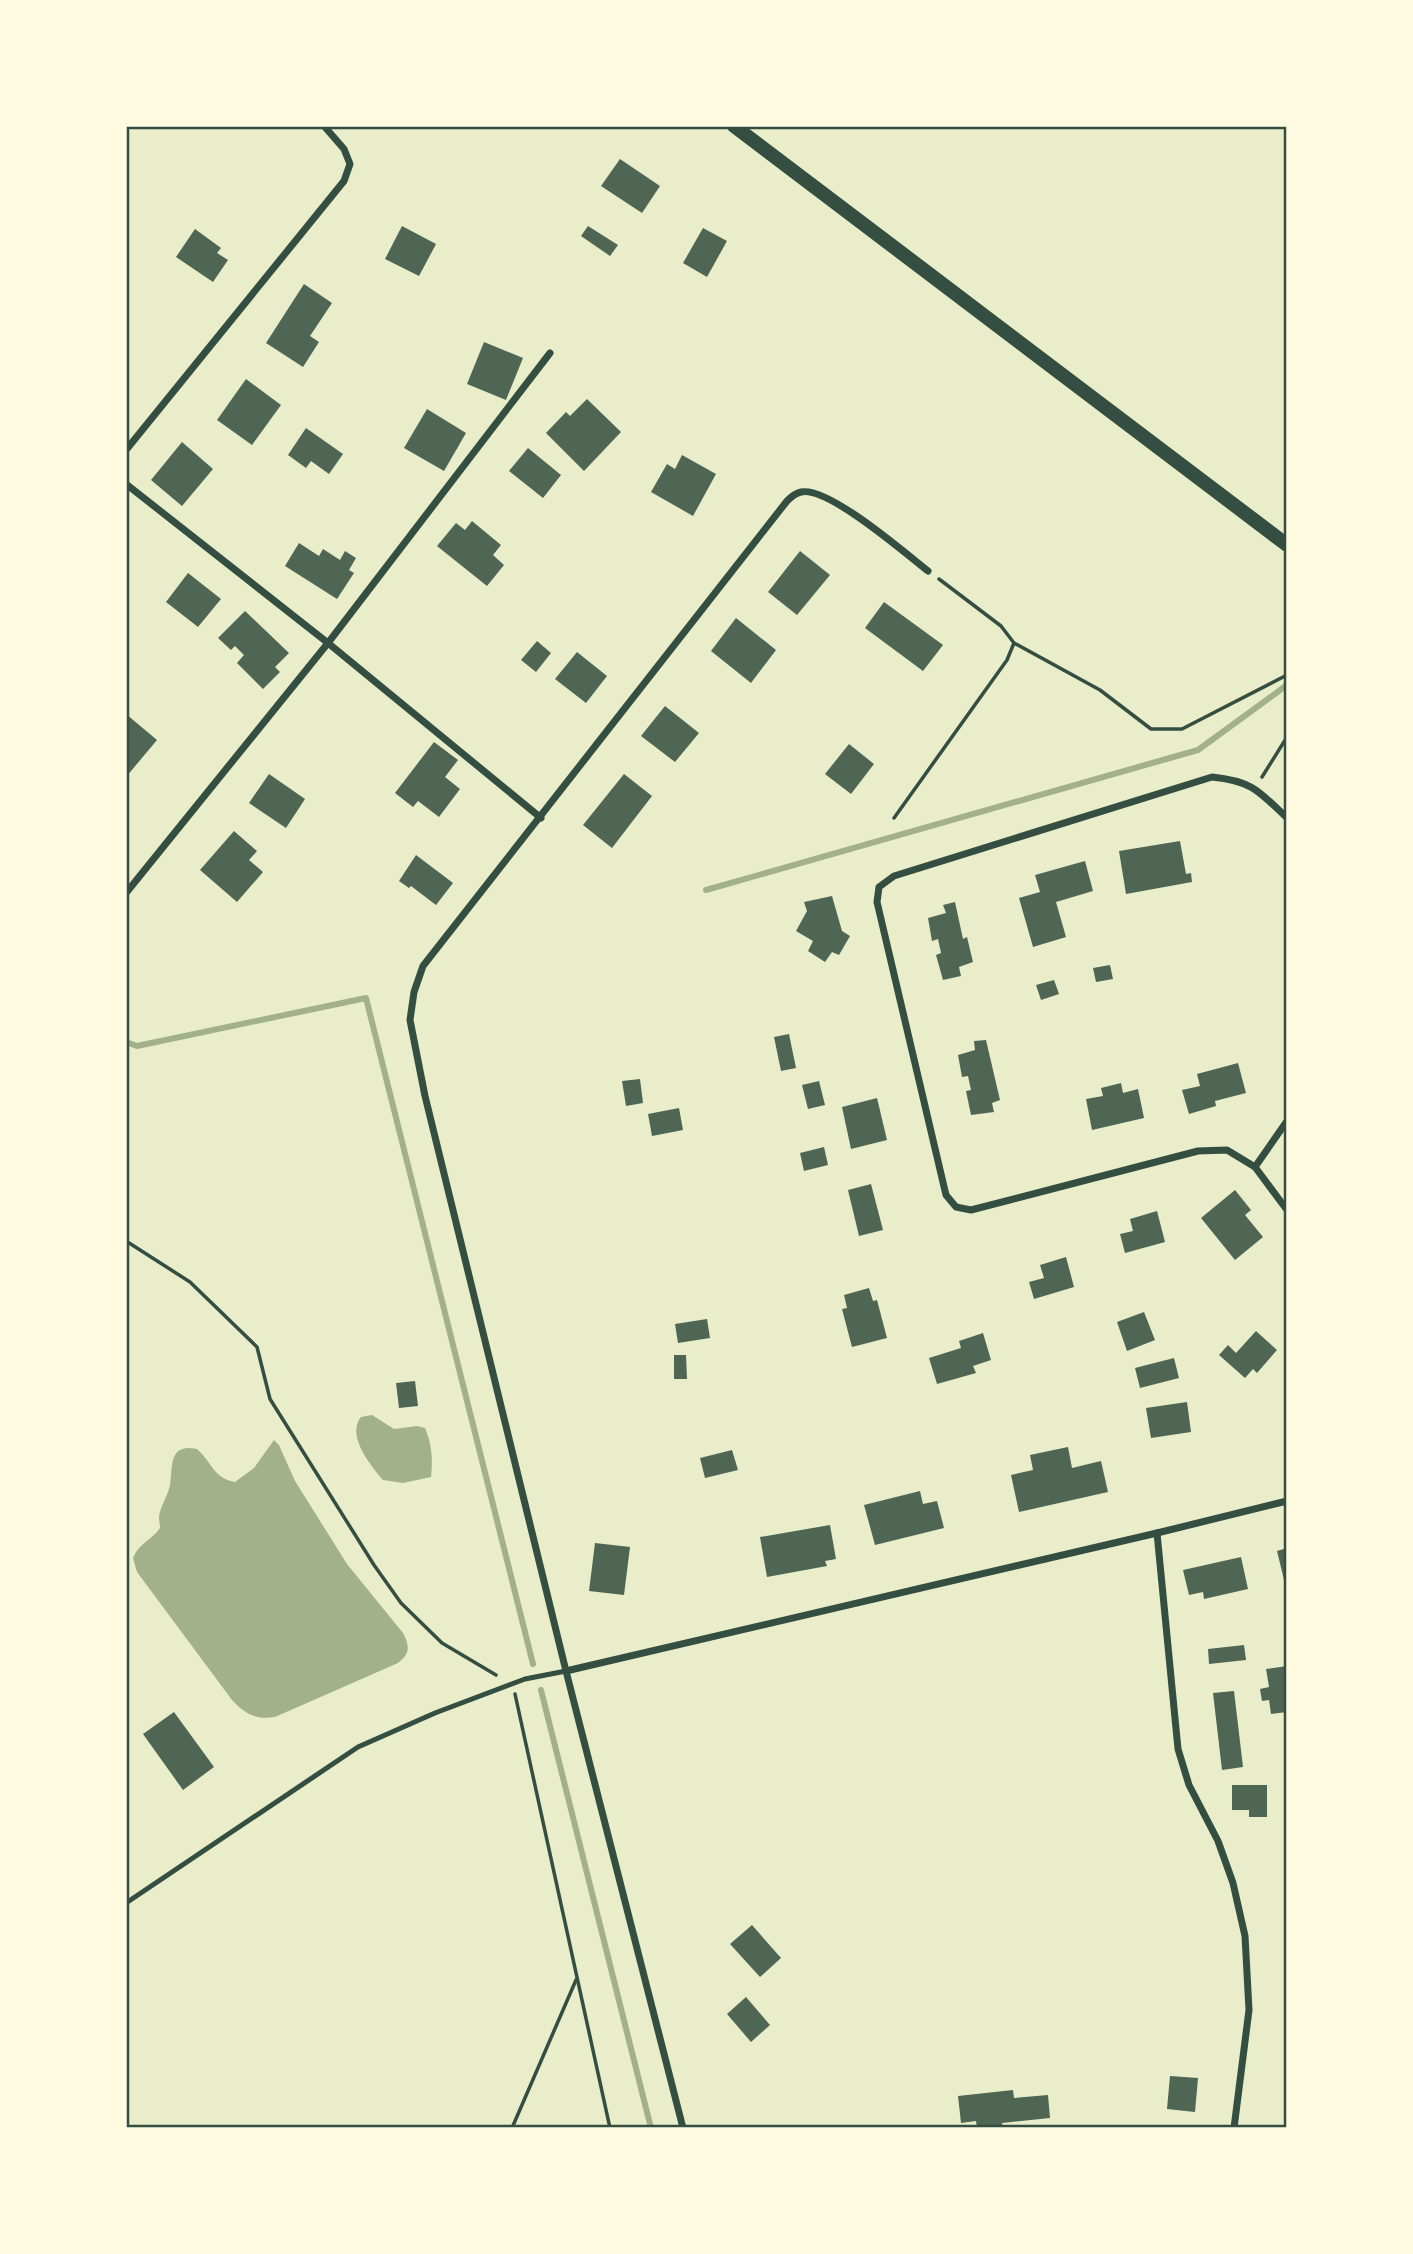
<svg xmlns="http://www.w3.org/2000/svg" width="1413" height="2254" font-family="Jost,sans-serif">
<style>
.water{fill:#a3b18a}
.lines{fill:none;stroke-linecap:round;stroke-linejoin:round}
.stream{stroke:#a3b18a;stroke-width:6}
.building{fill:#4f6655}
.path{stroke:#344e41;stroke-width:3.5}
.service{stroke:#344e41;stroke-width:5}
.minor{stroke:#344e41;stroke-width:7}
.secondary{stroke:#344e41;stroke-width:14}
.neatline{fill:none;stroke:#344e41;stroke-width:2.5}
</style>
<rect width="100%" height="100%" fill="#e9edc9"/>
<g class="water">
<path d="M372,1415L394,1429L417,1426L425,1428C432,1445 433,1459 431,1477L403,1483L383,1480C370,1465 346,1435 361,1417Z"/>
<path d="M274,1440L279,1445L295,1481L347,1564L403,1633C410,1646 410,1654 398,1663L275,1717C256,1720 245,1714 232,1700L137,1572L133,1558C138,1544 152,1540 160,1528C160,1524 159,1521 159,1517C160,1506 168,1496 170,1485C173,1467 168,1443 197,1449C212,1462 213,1478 235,1482L254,1468Z"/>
</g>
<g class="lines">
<g class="stream">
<path d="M706,890L1198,750L1287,685"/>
<path d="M126,1042L137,1046L366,998L533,1664"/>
<path d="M541,1690L651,2128"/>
</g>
</g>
<g class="building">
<path d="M620,159L660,186L642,213L601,186Z"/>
<path d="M402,226L436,244L419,276L385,259Z"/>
<path d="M588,226L618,245L610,256L581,236Z"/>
<path d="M703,228L727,241L707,277L683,263Z"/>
<path d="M195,229L221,248L217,253L228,260L213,282L176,257Z"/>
<path d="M304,284L332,303L310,336L319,342L303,367L266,343Z"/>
<path d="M484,342L523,358L506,400L467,384Z"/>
<path d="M246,379L281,405L252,445L217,420Z"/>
<path d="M587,399L621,432L584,471L546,433L566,412L570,416Z"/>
<path d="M427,409L466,433L444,471L404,448Z"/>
<path d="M306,428L343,454L329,474L311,461L306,468L288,455Z"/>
<path d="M182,442L213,469L182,506L151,480Z"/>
<path d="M528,448L561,475L543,498L509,471Z"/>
<path d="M682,455L716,474L693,516L651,492L667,464L675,469Z"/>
<path d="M472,521L501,545L493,555L504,565L487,586L437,546L456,523L465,530Z"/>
<path d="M299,543L319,556L323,549L340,560L345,551L356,558L349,570L354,573L337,599L285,566Z"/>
<path d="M800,551L830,575L797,615L768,592Z"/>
<path d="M188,573L221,599L198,627L166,602Z"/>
<path d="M884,602L943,645L923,671L865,628Z"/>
<path d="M245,611L289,653L275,667L280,672L263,689L237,663L244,655L235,646L231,650L218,638Z"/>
<path d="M736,618L776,650L751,683L711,651Z"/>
<path d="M537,641L551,653L536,672L521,660Z"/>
<path d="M577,652L607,676L586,703L555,679Z"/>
<path d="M665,706L699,733L675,762L641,736Z"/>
<path d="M126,714L157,740L126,777Z"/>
<path d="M434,742L458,760L445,777L460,789L439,817L418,801L413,807L395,793Z"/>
<path d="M849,744L874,764L851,794L825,774Z"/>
<path d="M269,774L305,799L286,828L249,803Z"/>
<path d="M624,774L652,796L612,848L583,825Z"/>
<path d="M234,831L257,851L249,860L263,872L237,902L200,870Z"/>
<path d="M1180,841L1186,874L1191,873L1192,882L1126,894L1119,851Z"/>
<path d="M416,855L453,883L436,905L411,886L409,888L399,881Z"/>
<path d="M1085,861L1093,891L1056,902L1066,937L1033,947L1019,898L1040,892L1035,875Z"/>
<path d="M832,896L842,931L850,936L839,955L832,952L825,962L808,951L813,941L796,931L807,911L804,902Z"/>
<path d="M955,902L963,939L967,937L973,962L959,967L961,976L943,980L936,955L941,953L938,939L932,941L928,918L946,913L943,905Z"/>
<path d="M1110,965L1113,979L1096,982L1093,968Z"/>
<path d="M1054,980L1059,994L1041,1000L1036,985Z"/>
<path d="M789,1034L796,1068L781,1071L774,1037Z"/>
<path d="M986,1040L1000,1100L992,1103L994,1112L971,1115L966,1091L971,1090L968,1076L962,1077L958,1055L975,1050L974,1041Z"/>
<path d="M1238,1063L1246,1093L1215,1101L1216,1106L1189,1114L1182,1090L1200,1086L1197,1074Z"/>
<path d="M640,1079L643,1103L626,1106L622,1081Z"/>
<path d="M819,1081L825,1105L808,1109L802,1085Z"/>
<path d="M1121,1083L1123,1093L1138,1089L1144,1118L1092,1130L1086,1099L1103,1096L1101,1088Z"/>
<path d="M877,1098L887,1140L851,1149L842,1107Z"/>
<path d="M679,1108L683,1130L652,1136L648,1114Z"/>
<path d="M824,1147L828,1165L804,1171L800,1153Z"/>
<path d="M871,1184L883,1230L859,1236L848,1190Z"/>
<path d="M1235,1190L1251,1210L1245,1215L1263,1237L1235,1260L1201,1218Z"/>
<path d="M1157,1211L1165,1242L1125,1253L1120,1234L1133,1231L1130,1219Z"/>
<path d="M1066,1257L1074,1287L1034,1299L1029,1282L1044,1278L1040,1265Z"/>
<path d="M869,1288L873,1301L877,1300L887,1338L852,1347L842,1309L847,1308L844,1295Z"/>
<path d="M1144,1312L1155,1340L1127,1351L1117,1322Z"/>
<path d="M707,1319L710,1338L678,1343L675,1324Z"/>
<path d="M1256,1331L1277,1350L1257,1373L1253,1369L1245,1378L1219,1355L1228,1345L1236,1353Z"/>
<path d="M983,1333L991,1360L973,1366L976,1373L937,1384L929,1358L961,1348L959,1341Z"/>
<path d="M674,1355H686L687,1379H674Z"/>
<path d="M1174,1358L1179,1378L1140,1388L1135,1368Z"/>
<path d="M415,1381L418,1406L399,1408L396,1383Z"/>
<path d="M1187,1402L1191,1432L1151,1438L1146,1408Z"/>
<path d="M1068,1447L1072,1468L1101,1461L1108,1492L1019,1512L1011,1475L1033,1470L1030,1455Z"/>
<path d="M732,1450L738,1470L705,1478L700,1458Z"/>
<path d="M920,1491L923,1504L937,1501L944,1528L875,1545L864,1505Z"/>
<path d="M830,1525L836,1559L825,1561L827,1566L767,1577L760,1537Z"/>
<path d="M595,1543L630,1547L624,1595L589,1591Z"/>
<path d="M1287,1548V1587L1286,1588L1277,1551Z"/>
<path d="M1241,1557L1248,1589L1204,1599L1203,1592L1189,1595L1183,1570Z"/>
<path d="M1244,1645L1246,1660L1209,1664L1208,1649Z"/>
<path d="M1287,1666V1712L1271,1714L1269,1700L1262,1701L1260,1689L1269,1687L1266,1669Z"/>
<path d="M1234,1691L1243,1767L1222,1770L1213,1693Z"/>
<path d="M174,1712L214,1767L183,1790L143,1734Z"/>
<path d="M1232,1785H1267V1817H1249V1810H1232Z"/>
<path d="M752,1925L781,1958L760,1977L730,1944Z"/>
<path d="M746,1997L770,2025L751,2042L727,2014Z"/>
<path d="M1170,2076L1198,2078L1195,2112L1167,2109Z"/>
<path d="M1013,2090L1014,2098L1048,2095L1050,2118L1002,2123L1003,2128H977L976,2121L961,2123L958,2096Z"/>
</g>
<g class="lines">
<g class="path">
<path d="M939,579L1001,626L1014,643L1100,690L1151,729H1182L1287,675"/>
<path d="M1262,777L1287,737"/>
<path d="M894,818L1007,660L1014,643"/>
<path d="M126,1241L190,1282L257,1347L270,1399L374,1565L401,1603L442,1643L496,1675"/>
<path d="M515,1694L610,2128"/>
<path d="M512,2128L576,1980"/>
</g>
<path class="service" d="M126,1903L358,1747L435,1713L525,1679L566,1671"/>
<g class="minor">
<path d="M126,450L344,181L350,164L344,149L324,126"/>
<path d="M126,484L328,643L541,818"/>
<path d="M1287,818C1259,791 1252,781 1212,777L894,876L879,887L877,902L946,1195L956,1207L971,1210L1198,1151L1227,1150L1255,1167L1287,1210"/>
<path d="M126,893L328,643L550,353"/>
<path d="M1255,1167L1287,1121"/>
<path d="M1157,1533L1178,1749L1189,1785L1218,1841L1233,1883L1245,1936L1249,2010L1234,2128"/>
<path d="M566,1671L1157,1533L1287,1501"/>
<path d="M683,2128L566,1671L425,1096L410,1020L414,992L423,966L787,501C790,498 796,493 801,492C828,486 905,553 928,571"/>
</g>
<path class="secondary" d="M734,126L1287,545"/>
</g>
<rect width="1413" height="2254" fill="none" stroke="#fefae0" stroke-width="256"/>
<rect x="128" y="128" width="1157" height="1998" class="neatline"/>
</svg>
